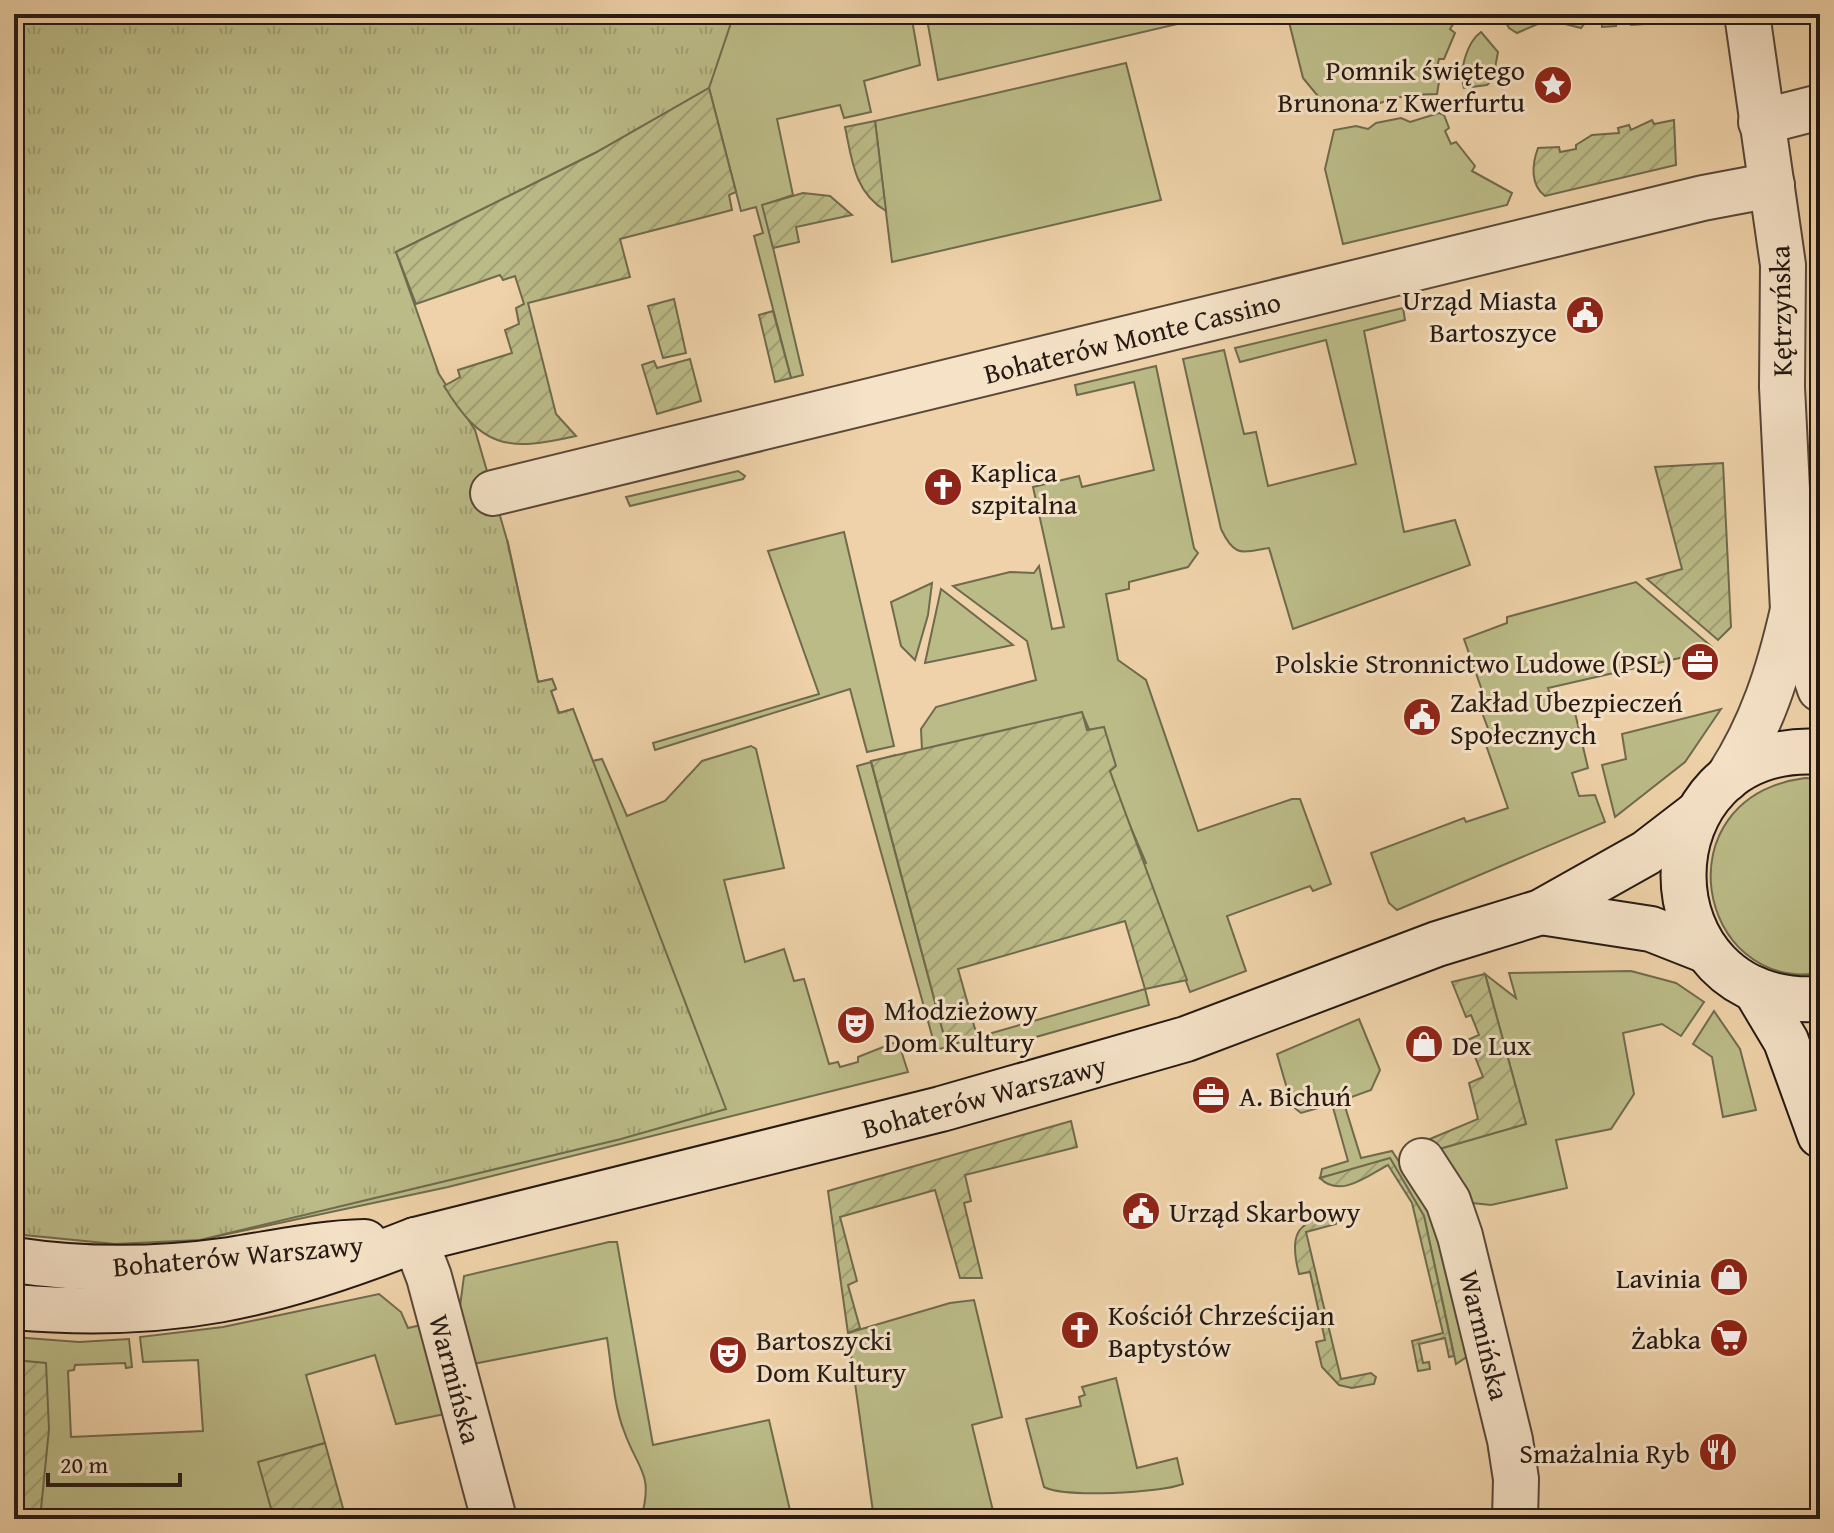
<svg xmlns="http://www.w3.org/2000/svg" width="1834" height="1533" font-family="'Gentium Book Plus',serif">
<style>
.grass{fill:#bbbb87;stroke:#706a4e;stroke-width:2}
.park{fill:url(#park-tufts);stroke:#706a4e;stroke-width:2}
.garden{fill:url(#garden-furrows);stroke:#706a4e;stroke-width:2}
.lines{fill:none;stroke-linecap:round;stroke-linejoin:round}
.street-casing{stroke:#584839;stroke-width:48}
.secondary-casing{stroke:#261a14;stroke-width:48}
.street{stroke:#f5e2c7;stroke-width:44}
.secondary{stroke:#f5e2c7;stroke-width:44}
.labels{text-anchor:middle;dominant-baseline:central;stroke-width:6;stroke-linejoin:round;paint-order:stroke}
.poi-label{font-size:28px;fill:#261a14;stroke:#f5e2c7;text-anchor:start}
.street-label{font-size:28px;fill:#261a14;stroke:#f5e2c7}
</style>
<defs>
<pattern id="park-tufts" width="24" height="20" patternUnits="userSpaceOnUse" patternTransform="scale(2)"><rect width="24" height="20" fill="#bbbb87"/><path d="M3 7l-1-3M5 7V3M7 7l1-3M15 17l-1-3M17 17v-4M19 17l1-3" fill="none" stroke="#a1a074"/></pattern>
<pattern id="garden-furrows" width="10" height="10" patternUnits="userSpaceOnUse" patternTransform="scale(2)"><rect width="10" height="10" fill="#bbbb87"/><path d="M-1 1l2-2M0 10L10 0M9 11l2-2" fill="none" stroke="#a1a074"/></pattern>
</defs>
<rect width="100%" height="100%" fill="#efd2a9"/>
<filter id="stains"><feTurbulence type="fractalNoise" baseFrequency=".0025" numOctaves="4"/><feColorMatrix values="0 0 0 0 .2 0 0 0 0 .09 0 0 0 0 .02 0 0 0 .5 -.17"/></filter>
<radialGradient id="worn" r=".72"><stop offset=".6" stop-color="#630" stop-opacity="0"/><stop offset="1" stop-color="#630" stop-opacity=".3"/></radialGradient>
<g class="grass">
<path d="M487,14H911L920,65L864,81L871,112L844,118L840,105L777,119L793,195L763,205L803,375L791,378L754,236L763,233L756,207L741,211L709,88L477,214Z"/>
<path d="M926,14H1220L938,80Z"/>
<path d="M1287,14H1466L1464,17L1459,15L1450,29L1455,33L1444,59H1439L1435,76H1440L1437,94L1408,95L1373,105L1364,102L1331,112L1303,78Z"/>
<path d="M1502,14H1667V18L1645,19L1644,24L1631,25L1630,20L1617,21L1616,26L1602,27V22L1585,23L1581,28L1557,22L1556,17L1540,18V23L1517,33L1509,28Z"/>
<path d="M1481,32L1498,52L1493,79L1487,85L1464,88C1458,72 1467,42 1481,32Z"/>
<path d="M1126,63L1161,200L892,262L875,121Z"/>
<path d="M1439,113L1444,115L1449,128L1445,131L1451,144L1456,142L1475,166L1472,171L1512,193L1507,205L1343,244L1325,169L1334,130L1356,126L1368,129L1376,123L1401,118L1410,122Z"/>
<path d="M1403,308L1405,320L1364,331L1404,532L1455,520L1470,565L1293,629L1269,548C1241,552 1235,558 1221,529L1183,359L1224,350L1244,434L1256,432L1268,486L1356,464L1326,340L1240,362L1235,348Z"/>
<path d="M1156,366L1194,548L1198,553L1188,567L1129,582V589L1106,594L1118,660L1146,680L1198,831L1292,799H1300L1331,884L1313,891L1310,886L1227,916L1246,971L1190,992L1142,865L1146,863L1082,713L922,750L921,729L936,707L1036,680L1027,641L953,586L1010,572L1034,573L1039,566L1052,629L1064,627L1033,487L1079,476L1082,487L1154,470L1134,382L1077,395L1075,385Z"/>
<path d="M738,471L745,476L743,479L630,506L626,497Z"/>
<path d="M844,532L894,746L867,752L850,689L655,750L653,743L819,694L768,551Z"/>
<path d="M508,543L538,682L552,679L556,689L551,691L559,713L573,709L592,761L602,759L627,816L665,801L702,761L751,746L756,749L784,868L724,880L745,962L784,949L794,981L804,979L829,1064L838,1062L840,1067L858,1062V1057L898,1041L908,1072L448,1187L200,1240L198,1237Z"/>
<path d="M1636,582L1712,647L1706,652L1548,688L1553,705L1572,700L1588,768L1572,773L1579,796L1595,795L1605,822L1397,910L1389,903L1371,853L1464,818L1466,822L1508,808L1486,745L1493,742L1477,699L1484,696L1464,639L1507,623V617Z"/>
<path d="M932,583L928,615L915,660L901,646L891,602Z"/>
<path d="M941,589L1013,645L925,663Z"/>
<path d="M1721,709L1685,762L1615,817L1602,765L1626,759L1622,734Z"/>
<path d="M896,755L871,762L947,1047L936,1050L857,766Z"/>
<path d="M1805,778L1820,779V973C1697,992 1659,798 1805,778Z"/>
<path d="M1631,971L1676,983L1704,1002L1681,1036L1662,1024L1623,1033L1634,1094L1611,1129L1556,1140L1567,1188L1491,1205L1472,1203L1439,1149L1526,1124L1485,974L1516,998L1509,973Z"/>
<path d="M1145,989L1149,1005L983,1052L978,1037Z"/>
<path d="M1714,1011L1740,1049L1756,1110L1723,1117L1712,1057L1693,1044Z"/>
<path d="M1359,1019L1380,1070L1371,1090L1343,1100L1361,1158L1392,1151L1433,1214L1468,1356L1456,1364L1424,1216L1390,1159L1320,1178L1322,1169L1348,1161L1332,1104L1301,1113L1292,1106L1277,1054Z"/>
<path d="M609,1242H617L653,1445L769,1420L792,1519H641C654,1472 638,1471 624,1431C613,1403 612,1368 607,1338L473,1364L459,1314L464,1276Z"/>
<path d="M379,1294L401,1312L408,1328L421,1325L445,1414L396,1424L375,1355L306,1375L325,1443L259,1462L274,1519H37V1516H19L18,1510L40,1509L46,1364L14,1360V1337L79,1342L129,1339L132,1367L126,1368L125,1363L75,1365L74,1370L68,1371L71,1437L203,1431L198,1360L143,1362L140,1337L223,1327Z"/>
<path d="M974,1300L1002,1417L972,1425L995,1519H874L848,1333L950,1303Z"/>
<path d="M1116,1378L1137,1468L1177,1458L1183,1484C1160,1493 1065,1498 1044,1487L1026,1419L1081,1406L1079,1397L1085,1395L1082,1387Z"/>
</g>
<path class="park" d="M14,14H734L709,88L595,153L396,252L439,374L475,430L507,540L538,682L552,679L556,689L551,691L559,713L573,709L726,1109L621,1139L200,1240L115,1244L14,1234V796L21,791L14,768Z"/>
<g class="garden">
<path d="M709,88L736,192L729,195L732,210L620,239L630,277L528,303L556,414L576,436C506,452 482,448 444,386L460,377L458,370L512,353L505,330L519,324L516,308L524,304L515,276L503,280L500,275L416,304L396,252L595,153Z"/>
<path d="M1652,120L1654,124L1674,120L1676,165L1545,196C1530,185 1532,164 1538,148L1559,147L1560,152L1576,149V145L1592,135L1619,133L1618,128L1629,125L1631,130Z"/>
<path d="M875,121L886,211C854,192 852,160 845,127Z"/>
<path d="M803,193L830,196L852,215L796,227L799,242L773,248L762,205Z"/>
<path d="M674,299L686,353L663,358L648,306Z"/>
<path d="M773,311L791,378L775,382L759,315Z"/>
<path d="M690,359L701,401L657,414L642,365L654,361L657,368Z"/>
<path d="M1723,463L1731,627L1718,640L1647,579L1682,569L1655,467Z"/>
<path d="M1082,712L1087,730L1104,727L1116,766L1110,771L1187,980L1145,989L1125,921L958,969L977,1036L947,1047L871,761Z"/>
<path d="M1485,974L1526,1124L1439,1149L1430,1139L1478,1119L1469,1083L1483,1077L1470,1044L1465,1045L1463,1042L1479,1035L1471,1015L1466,1017L1452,982Z"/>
<path d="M1071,1121L1077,1147L965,1175L971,1201L964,1203L982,1278H960L935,1190L840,1217L857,1281L848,1285L860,1328L848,1333L828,1191Z"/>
<path d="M1390,1158L1424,1216L1454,1356L1449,1357L1445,1338L1419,1344L1423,1363L1429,1362L1430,1369L1418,1371L1412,1341L1443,1333L1412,1203L1388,1165C1369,1175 1340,1199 1320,1178Z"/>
<path d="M1333,1215L1337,1217L1336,1224L1306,1232L1341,1379L1371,1373L1376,1377L1374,1384L1352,1388L1339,1385L1322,1367L1316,1342L1325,1340L1310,1272L1299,1274C1290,1239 1293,1221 1333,1215Z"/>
<path d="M14,1360L46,1363L49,1429L41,1509L19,1510V1519H14Z"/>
<path d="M325,1443L346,1519H274L258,1462Z"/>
</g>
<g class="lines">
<defs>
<g id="street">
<path d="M1747,14L1783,265L1782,387L1793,610L1820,689"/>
<path d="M1761,122L1820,107"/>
<path d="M493,493L1703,198L1772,185"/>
<path d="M1727,779C1762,726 1779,671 1793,610"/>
<path d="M1422,1161L1448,1201L1460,1236L1510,1440L1516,1479L1515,1519"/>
<path d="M415,1240L429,1277L494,1519"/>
</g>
<g id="secondary">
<path d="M1820,752C1638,740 1638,1010 1820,999"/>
<path d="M1541,912L1651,929L1707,951"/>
<path d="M1755,989L1786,1041L1820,1135"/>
<path d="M14,1260C86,1271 158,1270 230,1260C275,1253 319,1243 365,1242"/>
<path d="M14,1307C169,1320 271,1297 415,1240L941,1109L1186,1039L1437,944L1541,912L1646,853L1698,813"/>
</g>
</defs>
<use href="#street" class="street-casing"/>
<use href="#secondary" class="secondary-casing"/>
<use href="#street" class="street"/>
<use href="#secondary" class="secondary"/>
</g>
<defs>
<symbol id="sight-disc" viewBox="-11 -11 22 22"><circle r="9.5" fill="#8f2418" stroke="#f5e2c7"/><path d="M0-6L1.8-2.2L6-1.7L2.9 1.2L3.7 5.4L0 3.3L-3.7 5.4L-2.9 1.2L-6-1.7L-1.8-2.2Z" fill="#fff"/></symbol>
<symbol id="civic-disc" viewBox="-11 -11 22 22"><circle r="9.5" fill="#8f2418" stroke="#f5e2c7"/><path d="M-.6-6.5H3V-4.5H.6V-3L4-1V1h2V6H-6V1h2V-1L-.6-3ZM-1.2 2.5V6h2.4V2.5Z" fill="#fff"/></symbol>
<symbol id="church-disc" viewBox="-11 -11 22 22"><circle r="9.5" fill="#8f2418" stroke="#f5e2c7"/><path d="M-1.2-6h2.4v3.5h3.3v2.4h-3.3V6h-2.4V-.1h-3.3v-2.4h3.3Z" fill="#fff"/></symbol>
<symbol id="office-disc" viewBox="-11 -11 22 22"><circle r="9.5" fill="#8f2418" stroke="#f5e2c7"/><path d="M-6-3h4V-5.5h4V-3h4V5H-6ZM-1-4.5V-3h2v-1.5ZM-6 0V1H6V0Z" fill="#fff"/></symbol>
<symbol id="theatre-disc" viewBox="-11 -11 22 22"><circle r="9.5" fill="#8f2418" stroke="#f5e2c7"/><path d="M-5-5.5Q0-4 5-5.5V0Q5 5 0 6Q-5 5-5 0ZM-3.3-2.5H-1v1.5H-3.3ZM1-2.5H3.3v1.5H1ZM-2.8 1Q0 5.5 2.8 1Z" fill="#fff"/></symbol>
<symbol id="shop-disc" viewBox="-11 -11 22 22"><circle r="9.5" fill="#8f2418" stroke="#f5e2c7"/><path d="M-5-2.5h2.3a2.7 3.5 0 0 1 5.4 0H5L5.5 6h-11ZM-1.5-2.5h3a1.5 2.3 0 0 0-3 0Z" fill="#fff"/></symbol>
<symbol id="supermarket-disc" viewBox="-11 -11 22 22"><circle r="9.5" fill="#8f2418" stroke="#f5e2c7"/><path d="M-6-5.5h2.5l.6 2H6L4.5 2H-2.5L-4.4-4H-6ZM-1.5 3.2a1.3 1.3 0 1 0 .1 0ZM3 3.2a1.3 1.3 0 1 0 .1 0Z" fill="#fff"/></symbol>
<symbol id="restaurant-disc" viewBox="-11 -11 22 22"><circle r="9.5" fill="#8f2418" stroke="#f5e2c7"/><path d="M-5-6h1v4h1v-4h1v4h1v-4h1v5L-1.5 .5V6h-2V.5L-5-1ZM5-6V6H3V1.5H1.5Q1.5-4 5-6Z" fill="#fff"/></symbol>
</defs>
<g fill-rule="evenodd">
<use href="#sight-disc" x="1531" y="63" width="44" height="44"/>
<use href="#civic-disc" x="1563" y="293" width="44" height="44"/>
<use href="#church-disc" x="921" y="465" width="44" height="44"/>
<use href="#office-disc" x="1678" y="640" width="44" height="44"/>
<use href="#civic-disc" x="1400" y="695" width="44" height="44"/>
<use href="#theatre-disc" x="834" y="1003" width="44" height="44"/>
<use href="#shop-disc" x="1402" y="1022" width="44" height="44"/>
<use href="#office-disc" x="1189" y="1073" width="44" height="44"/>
<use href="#civic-disc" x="1119" y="1189" width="44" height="44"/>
<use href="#shop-disc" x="1707" y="1255" width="44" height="44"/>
<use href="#church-disc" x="1058" y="1308" width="44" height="44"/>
<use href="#supermarket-disc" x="1707" y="1316" width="44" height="44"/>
<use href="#theatre-disc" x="706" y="1333" width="44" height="44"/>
<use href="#restaurant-disc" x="1696" y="1430" width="44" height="44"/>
</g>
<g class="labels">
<g class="poi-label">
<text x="1525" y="69" text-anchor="end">Pomnik świętego<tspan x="1525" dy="32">Brunona z Kwerfurtu</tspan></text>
<text x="1557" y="299" text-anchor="end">Urząd Miasta<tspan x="1557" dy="32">Bartoszyce</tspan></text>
<text x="971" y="471">Kaplica<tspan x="971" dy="32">szpitalna</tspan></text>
<text x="1672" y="662" text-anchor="end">Polskie Stronnictwo Ludowe (PSL)</text>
<text x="1450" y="701">Zakład Ubezpieczeń<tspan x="1450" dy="32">Społecznych</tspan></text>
<text x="884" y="1009">Młodzieżowy<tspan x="884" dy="32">Dom Kultury</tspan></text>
<text x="1452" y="1044">De Lux</text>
<text x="1239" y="1095">A. Bichuń</text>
<text x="1169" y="1211">Urząd Skarbowy</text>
<text x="1701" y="1277" text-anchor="end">Lavinia</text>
<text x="1108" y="1314">Kościół Chrześcijan<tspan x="1108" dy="32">Baptystów</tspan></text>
<text x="1701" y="1338" text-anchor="end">Żabka</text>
<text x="756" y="1339">Bartoszycki<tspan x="756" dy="32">Dom Kultury</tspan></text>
<text x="1690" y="1452" text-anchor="end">Smażalnia Ryb</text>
</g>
<g class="street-label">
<text transform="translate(1780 311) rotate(-91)">Kętrzyńska</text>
<text transform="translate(1132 337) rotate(-14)">Bohaterów Monte Cassino</text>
<text transform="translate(984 1096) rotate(-15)">Bohaterów Warszawy</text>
<text transform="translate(238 1255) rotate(-5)">Bohaterów Warszawy</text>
<text transform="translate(1485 1335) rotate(76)">Warmińska</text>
<text transform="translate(456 1379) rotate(75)">Warmińska</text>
</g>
</g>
<rect width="1834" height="1533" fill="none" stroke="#efd2a9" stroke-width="48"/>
<rect x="16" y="16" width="1802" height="1501" fill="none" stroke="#261a14" stroke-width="4"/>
<rect x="24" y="24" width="1786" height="1485" fill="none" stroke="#261a14" stroke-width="2"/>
<path d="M48 1473v12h132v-12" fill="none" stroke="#261a14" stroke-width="4"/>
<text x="60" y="1473" font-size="24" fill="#261a14" stroke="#f5e2c7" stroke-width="6" paint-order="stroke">20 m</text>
<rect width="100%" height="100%" filter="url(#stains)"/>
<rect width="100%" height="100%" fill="url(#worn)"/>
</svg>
